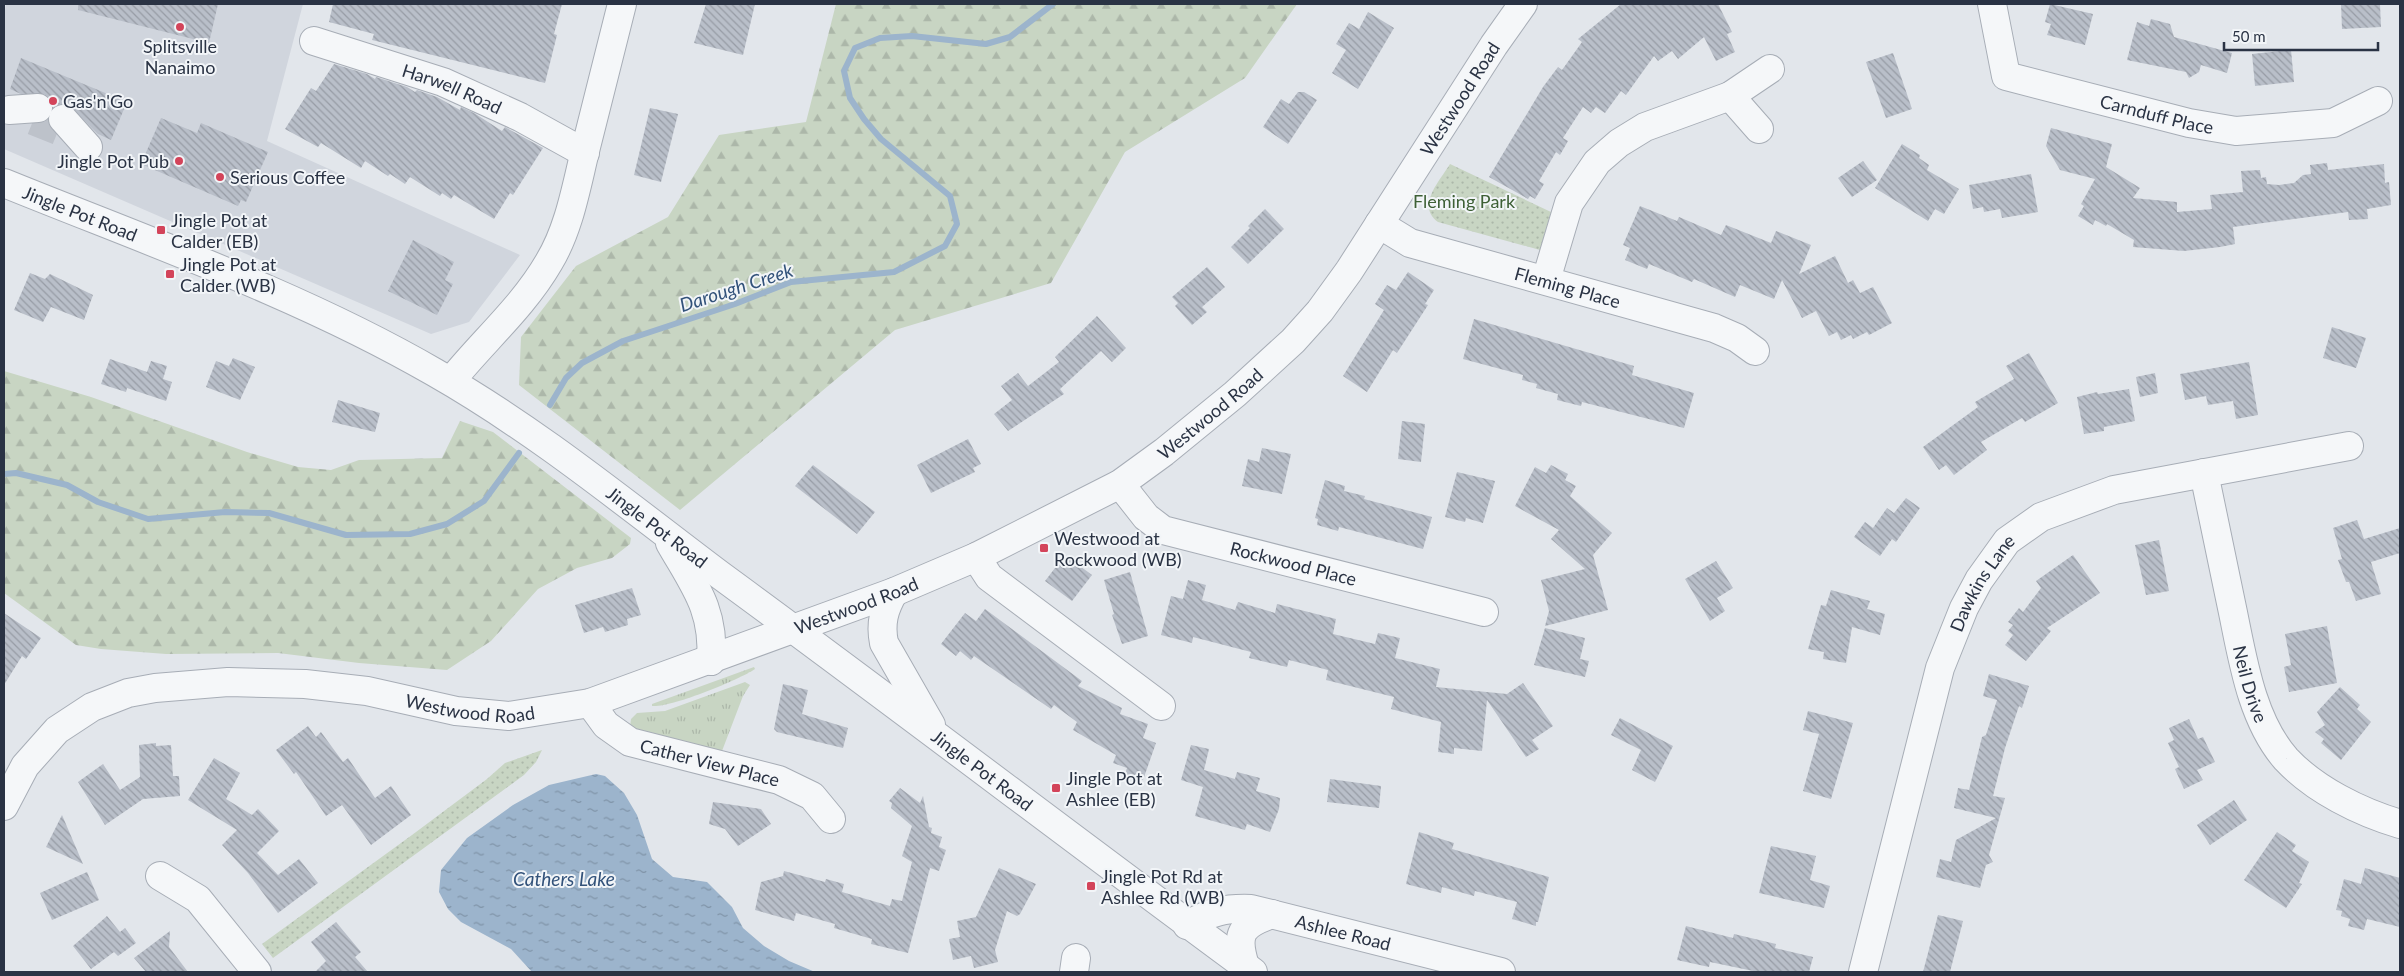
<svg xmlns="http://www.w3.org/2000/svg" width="2404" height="976" font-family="Lato,sans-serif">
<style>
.built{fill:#d0d5dd}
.grass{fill:url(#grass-tufts)}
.forest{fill:url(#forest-firs)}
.park{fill:url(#park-dots)}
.water{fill:url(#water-ripples)}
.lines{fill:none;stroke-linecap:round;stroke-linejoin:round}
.stream{stroke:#9cb4cc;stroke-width:6}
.building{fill:url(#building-back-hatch)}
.minor-tunnel{stroke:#bdc2ca;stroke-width:28;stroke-dasharray:28 14;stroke-linecap:butt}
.minor-casing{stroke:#a7adb6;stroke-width:30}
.minor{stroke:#f5f7f9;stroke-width:28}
.poi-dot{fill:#d3445a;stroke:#f2f5f8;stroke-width:2}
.labels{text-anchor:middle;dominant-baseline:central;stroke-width:4;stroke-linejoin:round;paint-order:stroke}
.poi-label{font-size:18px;fill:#2a3344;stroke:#f2f5f8;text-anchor:start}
.street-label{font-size:18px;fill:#2a3344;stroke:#f2f5f8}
.park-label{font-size:18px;fill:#3e6036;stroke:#f2f5f8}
.water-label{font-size:19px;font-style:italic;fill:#32527a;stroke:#f2f5f8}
</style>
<defs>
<pattern id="grass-tufts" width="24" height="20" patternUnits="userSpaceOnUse" patternTransform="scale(1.25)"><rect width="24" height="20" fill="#c8d5c3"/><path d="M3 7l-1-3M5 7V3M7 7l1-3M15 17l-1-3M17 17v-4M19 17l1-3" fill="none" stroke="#acb7a9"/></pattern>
<pattern id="forest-firs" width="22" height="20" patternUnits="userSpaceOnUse" patternTransform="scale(1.25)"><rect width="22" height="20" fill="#c8d5c3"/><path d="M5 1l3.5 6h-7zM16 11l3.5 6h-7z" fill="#acb7a9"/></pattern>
<pattern id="park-dots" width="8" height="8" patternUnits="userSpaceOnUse" patternTransform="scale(1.25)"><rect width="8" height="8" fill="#c8d5c3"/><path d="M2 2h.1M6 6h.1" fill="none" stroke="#acb7a9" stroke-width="1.8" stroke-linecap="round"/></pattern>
<pattern id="water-ripples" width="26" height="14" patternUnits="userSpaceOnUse" patternTransform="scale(1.25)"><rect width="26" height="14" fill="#9cb4cc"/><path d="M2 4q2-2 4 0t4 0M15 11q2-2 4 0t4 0" fill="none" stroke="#7f93a7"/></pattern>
<pattern id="building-back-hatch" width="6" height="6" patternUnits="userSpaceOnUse" patternTransform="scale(1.25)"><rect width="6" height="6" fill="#b9bfc9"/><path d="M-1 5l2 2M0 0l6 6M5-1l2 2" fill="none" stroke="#979ca5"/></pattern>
</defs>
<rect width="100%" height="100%" fill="#e2e6eb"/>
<path class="built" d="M6,4H303L267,141L520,255L469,322L431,334L4,149V16Z"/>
<g class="grass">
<path d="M754,667L755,669C739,680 670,708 652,706V704Z"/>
<path d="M745,682L750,685L743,696L722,751L630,727L631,719L637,713L665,711Z"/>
</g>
<g class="forest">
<path d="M836,4H1297L1245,78L1125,152L1051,283L895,330L680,510L519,385L521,337L576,266L668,217L719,135L806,122Z"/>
<path d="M4,371L91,397L247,452L298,467L331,470L359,460L442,458L460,421L493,432L631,538L630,544L612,558L577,568L538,589L491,641L447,670L359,663L278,653L166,654L101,649L76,645L4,593Z"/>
</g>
<g class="park">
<path d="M1450,164L1551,212L1540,250L1438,222C1416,206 1439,182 1450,164Z"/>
<path d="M542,750L536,762L524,775L273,958L262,944L412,835L487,779L505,763Z"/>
</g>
<path class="water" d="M596,774L605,776L624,793L637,815L652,859L673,877L707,882L732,907L743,928L764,946L789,961L815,972H532L511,949L461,922L448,909L439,892L441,870L467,838L513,805L549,785Z"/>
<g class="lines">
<g class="stream">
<path d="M550,405L566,378L582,363L623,341L735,304L791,282L894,272L945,246L957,224L950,196L881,139L864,119L850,98L844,71L855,48L880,38L912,36L986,44L1010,37L1053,4"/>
<path d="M4,474L16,473L67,485L98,502L148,519L225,512L269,513L346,535L410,534L447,524L484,501L519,453"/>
</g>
</g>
<g class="building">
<path d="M78,4H218L209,43L78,10Z"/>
<path d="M333,4H562L554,34L557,35L545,83L372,40L374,34L329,22Z"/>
<path d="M706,4H755L743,55L694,43Z"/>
<path d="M1621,4H1718L1732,32L1727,34L1735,52L1716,61L1704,37L1678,59L1672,51L1658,61L1654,56L1626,95L1621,91L1605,113L1596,107L1591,113L1583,107L1563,138L1568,141L1560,155L1556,152L1539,181L1544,184L1535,199L1530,196L1528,199L1489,177L1543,87L1558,67L1562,70L1582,42L1578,39Z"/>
<path d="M2050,4L2093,14L2085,45L2047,35L2051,24L2045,22Z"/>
<path d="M2341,4H2380L2381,27L2342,29Z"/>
<path d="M1368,12L1394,28L1358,89L1332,73L1346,50L1336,44L1349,23L1359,29Z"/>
<path d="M2151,19L2170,24L2174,37L2232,53L2227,73L2201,65L2199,72L2189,78L2186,72L2127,60L2137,22L2149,26Z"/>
<path d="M2291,50L2294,82L2255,86L2252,54Z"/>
<path d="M1893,53L1912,109L1886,118L1866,62Z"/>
<path d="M21,58L127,102L111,140L98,134L68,104H60L54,107L51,99L44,94H21L10,89Z"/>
<path d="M334,64L367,74L375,79L376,77L407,87L415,92L417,90L437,97L460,110L461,107L474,113L502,131L505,127L543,148L513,195L510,193L494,219L454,195L451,199L442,193L440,196L410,177L405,184L390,174L388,176L365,161L361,168L321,143L318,147L285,129L311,88L316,91Z"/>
<path d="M1298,92H1304L1317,100L1288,144L1263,127L1281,99L1289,104Z"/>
<path d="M650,108L678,114L661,182L634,175Z"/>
<path d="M161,118L197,133L201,123L268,152L246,202L241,200L238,206L141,164Z"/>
<path d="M2051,128L2112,144L2106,167L2140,188L2133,198L2177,202V212L2212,209L2210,195L2243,192L2241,171L2260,170L2261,178L2266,177L2267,184L2279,185L2294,183L2303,175L2311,174L2310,165L2327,163L2328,170L2384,164L2385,183L2389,182L2391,205L2367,209L2368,219L2349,220L2348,212L2233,227L2235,244L2220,247L2184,251L2133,247L2134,240L2107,224L2106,226L2095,220L2093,225L2078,216L2084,206L2081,204L2095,179L2060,170L2046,146Z"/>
<path d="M1902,144L1920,155L1919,158L1929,165L1927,170L1959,189L1944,214L1935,209L1928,221L1875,188Z"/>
<path d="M1863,161L1877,180L1852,197L1838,178Z"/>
<path d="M2031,174L2038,212L2002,218L2000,209L1984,212L1983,207L1973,209L1969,185Z"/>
<path d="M1640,206L1677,221L1679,217L1721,235L1726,225L1771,243L1776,231L1811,245L1799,274L1835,256L1848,283L1853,280L1860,293L1873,287L1892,323L1869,335L1867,332L1853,339L1851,335L1841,340L1837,332L1829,336L1816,311L1802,318L1782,280L1774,299L1740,285L1735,297L1694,279L1692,282L1649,264L1647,269L1625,260L1630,248L1623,245Z"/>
<path d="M1265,209L1284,229L1248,264L1231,247L1250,228L1248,226Z"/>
<path d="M413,240L454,262L445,280L453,284L437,315L388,291Z"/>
<path d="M1207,267L1225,287L1202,307L1207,312L1192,325L1175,306L1178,303L1172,297Z"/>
<path d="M1408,272L1434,290L1425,304L1428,305L1397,353L1393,350L1367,392L1343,376L1384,310L1375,304L1387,285L1396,290Z"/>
<path d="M30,273L45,279L50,274L93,295L84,320L51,307L43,322L14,310Z"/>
<path d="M1097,316L1126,348L1112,362L1101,351L1060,389L1064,394L1008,431L994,414L1012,400L1001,386L1018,373L1028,386L1059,362L1055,357Z"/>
<path d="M1474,319L1634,366L1632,375L1694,393L1684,428L1582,402L1581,406L1557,400L1558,394L1536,388L1537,384L1522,380L1523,375L1463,359Z"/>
<path d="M2332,327L2366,338L2356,368L2323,358Z"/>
<path d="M2029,353L2058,403L2025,422L2022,418L1981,442L1987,450L1954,475L1946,465L1939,470L1923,447L1978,407L1975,402L2014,379L2006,366Z"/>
<path d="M233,358L255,367L240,400L206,387L216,361L229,366Z"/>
<path d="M110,359L147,372L151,361L167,366L163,379L172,382L166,401L127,388L126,392L101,384Z"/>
<path d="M2249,362L2258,415L2236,419L2233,401L2208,405L2206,396L2185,400L2180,374Z"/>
<path d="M2155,373L2158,393L2140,397L2136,377Z"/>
<path d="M2129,389L2135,421L2104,427V431L2084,434L2077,397L2097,392L2098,394Z"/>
<path d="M338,400L380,413L375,432L332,422Z"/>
<path d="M1402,421L1425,424L1421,462L1398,459Z"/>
<path d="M968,439L981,464L973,468L975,472L931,493L917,465Z"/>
<path d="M1262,448L1291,454L1282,494L1242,486L1248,459L1259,462Z"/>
<path d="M813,465L875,512L857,534L795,486Z"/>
<path d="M1551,465L1568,474L1565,480L1576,486L1570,496L1612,533L1593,555L1608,610L1545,626L1549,611L1541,580L1585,569L1551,539L1559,530L1515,506L1535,467L1546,473Z"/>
<path d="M1457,472L1495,481L1483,523L1466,518L1465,522L1445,517Z"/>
<path d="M1325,480L1345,486L1344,491L1365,496L1364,499L1432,517L1423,549L1339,527L1338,531L1317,525L1318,519L1315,518Z"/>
<path d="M1906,498L1920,508L1896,542L1892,539L1880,556L1854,537L1865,522L1873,528L1887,508L1894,513Z"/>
<path d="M2357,520L2364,539L2400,528V553L2371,562L2381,594L2356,601L2349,582H2346L2338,560L2342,559L2333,528Z"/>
<path d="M2159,540L2169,591L2146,595L2135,545Z"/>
<path d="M1065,555L1092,575L1072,601L1045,581Z"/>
<path d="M2073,555L2100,593L2047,628L2051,631L2026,661L2005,645L2013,635L2008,631L2013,625L2008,622L2019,608L2023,612L2041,588L2036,581Z"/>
<path d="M1716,561L1733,588L1717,598L1725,611L1710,621L1685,579Z"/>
<path d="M1130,572L1148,636L1122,644L1112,615L1114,614L1104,580Z"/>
<path d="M1188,580L1206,585L1202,600L1235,610L1238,602L1275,613L1277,604L1336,619L1333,634L1375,644L1378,633L1400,638L1395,658L1440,669L1436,687L1507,694L1523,683L1553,726L1532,740L1539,749L1526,757L1487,700L1482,751L1454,748V754L1438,752L1441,722L1391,709L1394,697L1326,680L1328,670L1289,660L1287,667L1249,658L1251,652L1193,637L1192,643L1161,635L1171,596L1183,599Z"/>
<path d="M632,588L641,615L627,619L628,625L605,632L603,627L584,633L575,605Z"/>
<path d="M1831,590L1870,601L1867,609L1885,614L1880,635L1852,627L1846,663L1823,659L1824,652L1808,649L1821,605L1826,606Z"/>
<path d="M985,609L1082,681L1078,686L1122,708L1120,714L1148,724L1143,738L1156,743L1143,780L1125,774L1127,768L1113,763L1116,755L1073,730L1077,722L1054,705L1051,709L974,656L971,660L960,651L956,656L941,644L965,613L976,621Z"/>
<path d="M4,613L41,638L26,659L22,656L4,685Z"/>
<path d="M2327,626L2337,683L2289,692L2284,667L2291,665L2285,634Z"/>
<path d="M1545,628L1585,638L1580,659L1589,661L1585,677L1534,665Z"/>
<path d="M1989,674L2029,686L2022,708L2019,706L2005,748L1993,796L2005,798L1989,855L1993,862L1986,865L1980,888L1936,877L1940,859L1951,862L1956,840L1996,818L1954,808L1958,788L1969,790L1982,737L1986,735L1997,700L1983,696Z"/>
<path d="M783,684L808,690L802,714L848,728L843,748L777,732L774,729Z"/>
<path d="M2340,687L2360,705L2357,709L2371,722L2341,760L2321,743L2324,739L2315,732L2325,725L2317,712Z"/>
<path d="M1808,711L1853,723L1831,799L1803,791L1819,734L1803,730Z"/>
<path d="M1620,718L1673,746L1655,782L1632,770L1641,750L1611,735Z"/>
<path d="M2189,719L2198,739L2203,737L2215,762L2197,770L2203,780L2184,789L2175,769L2179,767L2168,743L2174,740L2169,728Z"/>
<path d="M308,726L316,737L321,732L343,762L348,758L375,798L391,786L411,815L371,845L342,805L326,816L296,772L294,774L276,750Z"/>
<path d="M156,743V746L171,745L173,776H179L180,796L143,799L105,825L78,782L103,764L120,790L140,777L139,745Z"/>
<path d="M1191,745L1209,749L1204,770L1235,779L1237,772L1260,778L1256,791L1280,798L1279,809L1270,832L1247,824L1245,830L1195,816L1203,787L1181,780Z"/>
<path d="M214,758L240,773L226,799L252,815L258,809L279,831L257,853L278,875L299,859L318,883L278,913L248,873L222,845L237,830L188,800Z"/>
<path d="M1330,779L1381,786L1379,808L1327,802Z"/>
<path d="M900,788L920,803L923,796L929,827L932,828L931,833L942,837L939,847L946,850L939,871L930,868L908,953L871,944L872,939L834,928L835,924L796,913L794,921L755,910L761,882L783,876L784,871L825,882L826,879L844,884L842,892L890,906L892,899L902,901L912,862L902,856L912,826L891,808L892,803L889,801Z"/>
<path d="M2234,800L2247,820L2210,845L2197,825Z"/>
<path d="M713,802L761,809L771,824L738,846L725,829L709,824Z"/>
<path d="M62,815L83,864L46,847Z"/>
<path d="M1419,832L1454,843L1452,849L1549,877L1538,922H1536V926L1512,919L1517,902L1475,891L1474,896L1442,887L1441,893L1406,884Z"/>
<path d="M2277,832L2296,845L2292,851L2309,862L2299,883L2302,884L2286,908L2244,880Z"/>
<path d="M1771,846L1816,856L1810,880L1830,886L1824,908L1759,893Z"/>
<path d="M999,868L1036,884L1020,914L1017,916L1007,911L995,950L998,962L974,968L971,956L953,960L949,939L960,937L957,921L976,917Z"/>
<path d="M2365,868L2400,878V927L2367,919L2364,930L2348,926L2350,919L2341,916L2342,911L2336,910L2344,879L2361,884Z"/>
<path d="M87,872L99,900L52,920L40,893Z"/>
<path d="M1938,915L1963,921L1950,972H1923Z"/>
<path d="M107,916L120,932L125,928L136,943L118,956L114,952L91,969L73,946Z"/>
<path d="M336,922L361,952L355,957L368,972H315L326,961L311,942Z"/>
<path d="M1686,926L1733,938L1734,934L1776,944L1775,948L1813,957L1809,972H1758L1710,962L1709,967L1677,960Z"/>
<path d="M170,931L169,947L188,972H146L134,958Z"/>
</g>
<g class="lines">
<path class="minor-tunnel" d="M33,121L58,131"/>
<defs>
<g id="minor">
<path id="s1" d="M1992,4L2006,76L2189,123L2236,131L2333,123L2378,101"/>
<path id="s2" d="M314,41L443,82L520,117L585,153"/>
<path d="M1730,96L1759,129"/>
<path d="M9,110L38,108"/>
<path d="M63,119L88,147"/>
<path id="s3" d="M4,183C147,241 301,295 434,372C536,430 627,505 720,575C899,706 1075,841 1253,972"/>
<path id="s4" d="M1379,224L1410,243L1714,328L1737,338L1755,351"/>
<path d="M1546,280L1569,203L1597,162L1619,143L1645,127L1730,96L1770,69"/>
<path d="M451,381C483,341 523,307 549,262C569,229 576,188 585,151C597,102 610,53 622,4"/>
<path id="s5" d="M2204,473C2213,516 2222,560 2231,603C2242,654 2250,718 2286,759C2315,790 2360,812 2400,824"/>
<path id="s6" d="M1120,484L1146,517L1163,530L1484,612"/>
<path d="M670,543C694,585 715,610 711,661"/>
<path d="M976,557L989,577L1161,706"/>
<path d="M894,592C884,609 880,623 884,643L931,725"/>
<path id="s7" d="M590,703L606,725L630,742L779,780L812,796L831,819"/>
<path id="s8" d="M4,806L25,766L57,730L92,707L128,693L155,688L228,682L305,684L367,691L456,711L509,716L590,703L894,592L976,557L1120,484L1164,452L1235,394L1293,341L1320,311L1349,271L1494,45L1523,4"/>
<path d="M160,876L198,899L257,972"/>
<path id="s9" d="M1187,925C1211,912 1224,908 1251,909L1501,972"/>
<path d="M1245,966C1235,933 1241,925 1272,914"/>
<path d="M1074,972L1076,958"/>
<path id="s10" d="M1863,972L1940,668L1964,608L1979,580L2007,541L2041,517L2114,490L2349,446"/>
</g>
</defs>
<use href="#minor" class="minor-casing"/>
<use href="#minor" class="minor"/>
</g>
<g class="poi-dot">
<circle cx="180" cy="27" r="5"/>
<circle cx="53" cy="101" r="5"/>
<circle cx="179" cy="161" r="5"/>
<circle cx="220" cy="177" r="5"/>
<rect x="156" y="225" width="10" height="10" rx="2.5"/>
<rect x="165" y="269" width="10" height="10" rx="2.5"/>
<rect x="1039" y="543" width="10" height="10" rx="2.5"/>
<rect x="1051" y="783" width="10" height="10" rx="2.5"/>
<rect x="1086" y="881" width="10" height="10" rx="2.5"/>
</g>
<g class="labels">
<g class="poi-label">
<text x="180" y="46" text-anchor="middle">Splitsville<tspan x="180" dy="21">Nanaimo</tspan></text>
<text x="63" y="101">Gas'n'Go</text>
<text x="169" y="161" text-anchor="end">Jingle Pot Pub</text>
<text x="230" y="177">Serious Coffee</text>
<text x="171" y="220">Jingle Pot at<tspan x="171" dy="21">Calder (EB)</tspan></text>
<text x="180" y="264">Jingle Pot at<tspan x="180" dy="21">Calder (WB)</tspan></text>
<text x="1054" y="538">Westwood at<tspan x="1054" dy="21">Rockwood (WB)</tspan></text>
<text x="1066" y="778">Jingle Pot at<tspan x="1066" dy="21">Ashlee (EB)</tspan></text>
<text x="1101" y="876">Jingle Pot Rd at<tspan x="1101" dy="21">Ashlee Rd (WB)</tspan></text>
</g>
<g class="street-label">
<text stroke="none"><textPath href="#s2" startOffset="146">Harwell Road</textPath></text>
<text stroke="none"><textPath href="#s8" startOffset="1734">Westwood Road</textPath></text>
<text stroke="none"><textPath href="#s1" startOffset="229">Carnduff Place</textPath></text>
<text stroke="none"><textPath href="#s3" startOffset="82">Jingle Pot Road</textPath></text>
<text stroke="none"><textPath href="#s4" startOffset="200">Fleming Place</textPath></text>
<text stroke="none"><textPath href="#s8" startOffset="1329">Westwood Road</textPath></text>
<text stroke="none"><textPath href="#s3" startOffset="742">Jingle Pot Road</textPath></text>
<text stroke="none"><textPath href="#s6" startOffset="198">Rockwood Place</textPath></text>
<text stroke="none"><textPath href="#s10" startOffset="409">Dawkins Lane</textPath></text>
<text stroke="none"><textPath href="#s8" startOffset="924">Westwood Road</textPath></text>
<text stroke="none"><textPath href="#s5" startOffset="216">Neil Drive</textPath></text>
<text stroke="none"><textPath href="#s8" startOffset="519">Westwood Road</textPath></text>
<text stroke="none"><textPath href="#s7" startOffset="139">Cather View Place</textPath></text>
<text stroke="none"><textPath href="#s3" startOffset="1148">Jingle Pot Road</textPath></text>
<text stroke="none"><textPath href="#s9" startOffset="162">Ashlee Road</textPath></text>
</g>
<g class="park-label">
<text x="1464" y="201">Fleming Park</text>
</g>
<g class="water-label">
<text transform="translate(736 287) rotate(-18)">Darough Creek</text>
<text x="564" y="878">Cathers Lake</text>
</g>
</g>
<rect width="2404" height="976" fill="none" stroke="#2a3344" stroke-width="10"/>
<path d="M2224 42v8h154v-8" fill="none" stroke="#2a3344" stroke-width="2.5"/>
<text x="2232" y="42" font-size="15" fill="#2a3344" stroke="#f2f5f8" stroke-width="4" paint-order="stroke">50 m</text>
</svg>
